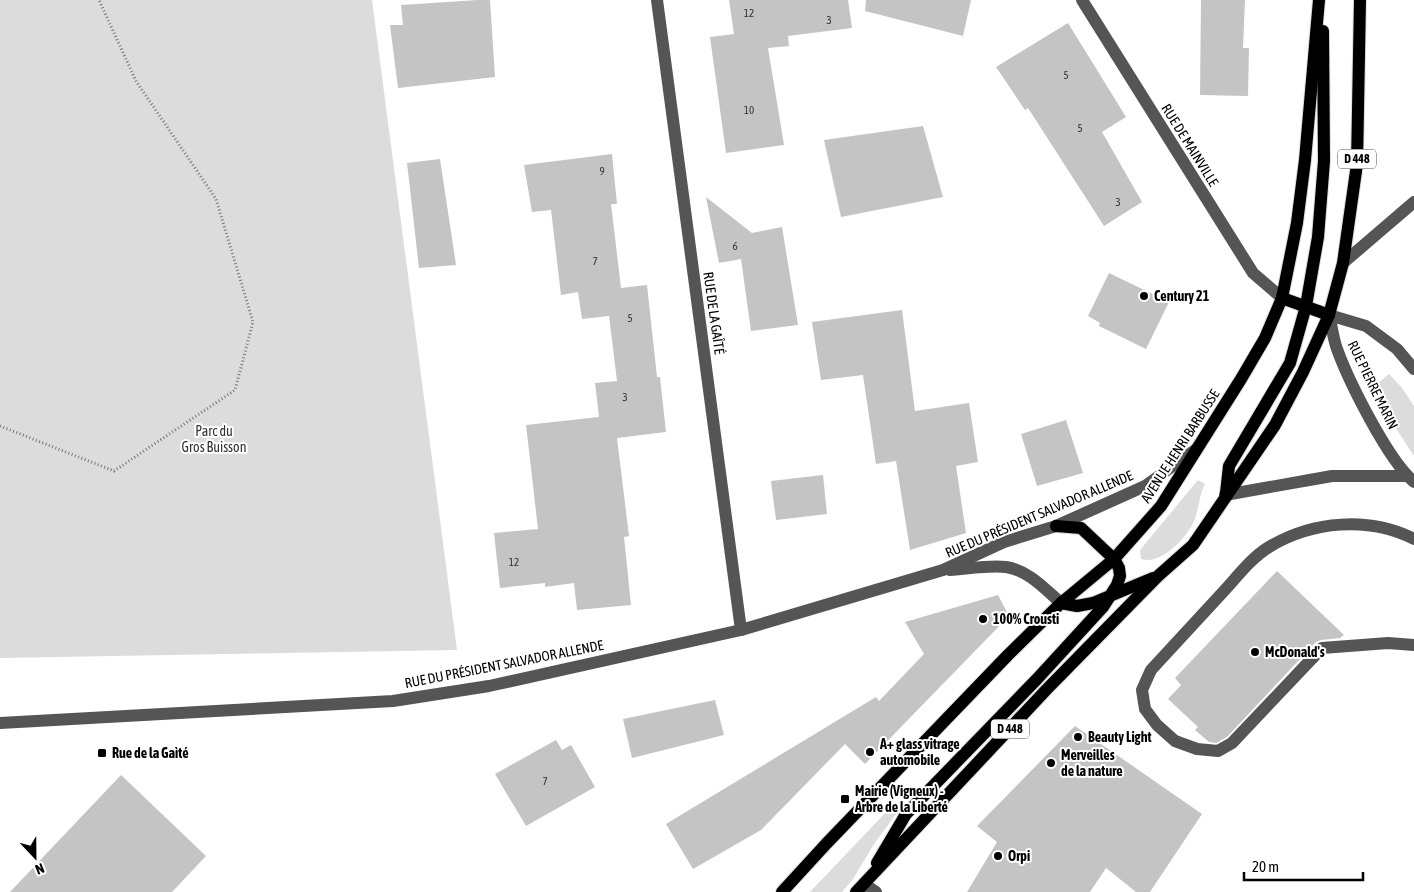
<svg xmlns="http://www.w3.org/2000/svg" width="1414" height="892" font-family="'Asap Condensed',sans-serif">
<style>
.green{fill:#dcdcdc}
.building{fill:#c4c4c4}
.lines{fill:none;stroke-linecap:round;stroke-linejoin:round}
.major-casing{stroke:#dbdbdb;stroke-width:14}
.path{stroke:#777;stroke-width:3;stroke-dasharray:1 2.5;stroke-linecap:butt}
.minor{stroke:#555;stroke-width:12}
.major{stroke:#000;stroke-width:12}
.poi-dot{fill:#000;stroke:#fff;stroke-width:2}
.labels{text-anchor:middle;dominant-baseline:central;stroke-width:4;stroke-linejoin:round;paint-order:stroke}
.number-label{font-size:11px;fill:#313131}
.shield{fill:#fff;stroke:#4c4c4c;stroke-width:1}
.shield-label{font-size:12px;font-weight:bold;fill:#000}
.street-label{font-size:14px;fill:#000;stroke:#fff}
.poi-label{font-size:14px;font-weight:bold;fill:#000;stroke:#fff;text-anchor:start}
.park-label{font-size:14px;fill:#333;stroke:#fff}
</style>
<rect width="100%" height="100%" fill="#fff"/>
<g class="green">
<path d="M0,0H372L457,650L0,658Z"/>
<path d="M1389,374L1402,388L1414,406V456L1386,413L1373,387Z"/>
<path d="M1198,480L1205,484C1199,495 1199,509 1194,521C1187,538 1160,566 1141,559L1140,550Z"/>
<path d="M890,808L896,814L874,844L853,879L842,892H810Z"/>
</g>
<g class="building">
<path d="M478,0H490L495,77L398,88L390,25H403L401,5Z"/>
<path d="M729,0H848L852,28L788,36L789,46L768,48L784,145L726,153L710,37L734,34Z"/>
<path d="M866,0H971L963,36L865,11Z"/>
<path d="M1201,0H1245L1243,48H1249L1248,96L1200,95Z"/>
<path d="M1068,23L1126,117L1102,132L1142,202L1104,226L1028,108L1025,110L996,67Z"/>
<path d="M923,126L943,197L841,217L824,140Z"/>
<path d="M612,154L617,204H611L621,288L647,285L657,377H660L666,432L617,438L629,536L624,537L631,605L577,610L574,583L545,587V583L500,588L494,533L538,529L526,425L599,417L595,383L617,381L609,316L582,319L578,292L561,295L551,210L532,212L524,165Z"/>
<path d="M440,159L456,265L419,268L407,163Z"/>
<path d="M706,197L752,233L782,227L798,325L751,331L741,259L719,263Z"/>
<path d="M1109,273L1169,302L1146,349L1099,326L1100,323L1088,316Z"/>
<path d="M902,310L915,411L969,403L978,462L956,466L966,533L910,550L896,461L876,464L863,375L821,380L812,322Z"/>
<path d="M1066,420L1083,473L1037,486L1021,434Z"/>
<path d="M823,475L827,514L776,520L771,481Z"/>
<path d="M1277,571L1344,635L1340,638L1321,640L1316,642L1227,737L1216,743L1209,742L1195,730L1198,727L1168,699L1181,685L1175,678Z"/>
<path d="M998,595L1009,616L865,764L845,744L761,830L693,869L666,824L876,697L879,701L924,654L905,622Z"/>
<path d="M715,700L724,735L632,758L623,719Z"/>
<path d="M1075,726L1202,814L1150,892H1136L1106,868L1090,892H967L997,842L977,826Z"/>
<path d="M556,740L562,750L571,745L595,787L526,826L495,774Z"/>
<path d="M121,775L206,856L172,892H10Z"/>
</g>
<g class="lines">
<defs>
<g id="major">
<path d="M1282,298L1329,315"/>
<path d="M1226,493L1229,466L1290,363L1306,306L1318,237L1324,161L1323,31"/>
<path d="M1061,603L1077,606L1093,603L1153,578"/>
<path d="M877,863L906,814L1037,679L1103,607L1117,585L1120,576L1119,568L1114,559L1081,528L1056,526"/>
<path d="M782,892L826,844L1008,655L1061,603L1114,559L1161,506L1241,379L1265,338L1282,298L1297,223L1305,160L1319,0"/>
<path d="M856,892L1047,689L1158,576L1193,545L1275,425L1303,372L1329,315L1343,263L1357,164L1360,0"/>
</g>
</defs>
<use href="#major" class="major-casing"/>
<path class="path" d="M0,426L114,471L235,390L253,322L216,199L136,81L99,0"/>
<g class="minor">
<path d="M657,0L741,630"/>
<path d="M1082,0L1253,273L1282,298"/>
<path d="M1343,263L1414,202"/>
<path d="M1414,369L1397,349L1366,326L1329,315C1332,326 1333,338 1337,349C1349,382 1388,460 1414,482"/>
<path d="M1225,495L1332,476H1406"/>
<path d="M1414,539C1369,516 1312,521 1269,547C1251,558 1237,577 1223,592C1199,618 1175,644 1151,670L1142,690L1145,709L1157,725L1175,741L1197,749L1218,751L1232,743L1322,648L1388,643L1414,645"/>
<path d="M950,570C966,569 990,565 1006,567C1028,570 1045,589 1061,603"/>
<path d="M0,723L393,701L489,686L741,630L943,570L1004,542L1056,526L1145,486L1195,450"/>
<path d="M864,884L876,892"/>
</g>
<use href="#major" class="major"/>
</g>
<g class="poi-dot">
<circle cx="1144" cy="296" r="5"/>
<circle cx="983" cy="619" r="5"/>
<circle cx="1255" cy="652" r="5"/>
<circle cx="1078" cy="737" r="5"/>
<circle cx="870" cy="752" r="5"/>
<rect x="97" y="748" width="10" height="10" rx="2.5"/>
<circle cx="1051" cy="763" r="5"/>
<rect x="840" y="794" width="10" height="10" rx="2.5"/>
<circle cx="998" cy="856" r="5"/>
</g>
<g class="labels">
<g class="number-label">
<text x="749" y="13">12</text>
<text x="829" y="20">3</text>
<text x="1066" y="75">5</text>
<text x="749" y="110">10</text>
<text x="1080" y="128">5</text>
<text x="602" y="171">9</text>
<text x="1118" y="202">3</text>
<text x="735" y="246">6</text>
<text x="595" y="261">7</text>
<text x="630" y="318">5</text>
<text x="625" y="397">3</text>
<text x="514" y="562">12</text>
<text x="545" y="781">7</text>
</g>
<g class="shield">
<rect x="1338" y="149.5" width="38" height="19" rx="4"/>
<rect x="991" y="719.5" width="38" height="19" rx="4"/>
</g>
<g class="shield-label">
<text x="1357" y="159">D 448</text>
<text x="1010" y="729">D 448</text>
</g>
<g class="street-label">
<text transform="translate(1190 145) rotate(58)">RUE DE MAINVILLE</text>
<text transform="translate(714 313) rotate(82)">RUE DE LA GAÎTÉ</text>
<text transform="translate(1373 385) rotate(64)">RUE PIERRE MARIN</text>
<text transform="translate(1180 446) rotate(-57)">AVENUE HENRI BARBUSSE</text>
<text transform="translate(1039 514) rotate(-23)">RUE DU PRÉSIDENT SALVADOR ALLENDE</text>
<text transform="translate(504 664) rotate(-11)">RUE DU PRÉSIDENT SALVADOR ALLENDE</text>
</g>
<g class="poi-label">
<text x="1154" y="296">Century 21</text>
<text x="993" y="619">100% Crousti</text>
<text x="1265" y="652">McDonald's</text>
<text x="1088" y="737">Beauty Light</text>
<text x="880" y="744">A+ glass vitrage<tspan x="880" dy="16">automobile</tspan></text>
<text x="112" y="753">Rue de la Gaìté</text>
<text x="1061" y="755">Merveilles<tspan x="1061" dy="16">de la nature</tspan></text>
<text x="855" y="791">Mairie (Vigneux) -<tspan x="855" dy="16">Arbre de la Liberté</tspan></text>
<text x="1008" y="856">Orpi</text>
</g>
<g class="park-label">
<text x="214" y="431">Parc du<tspan x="214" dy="16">Gros Buisson</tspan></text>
</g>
</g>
<g transform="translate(35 857) rotate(158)" stroke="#ffffff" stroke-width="4" paint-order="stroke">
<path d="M0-4L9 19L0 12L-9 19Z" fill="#000000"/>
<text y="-8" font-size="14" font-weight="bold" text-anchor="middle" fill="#000000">N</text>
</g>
<path d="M1244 872v8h119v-8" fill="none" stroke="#000000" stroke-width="2.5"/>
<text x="1252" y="872" font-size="15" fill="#000000" stroke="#ffffff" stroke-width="4" paint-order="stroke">20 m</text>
</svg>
